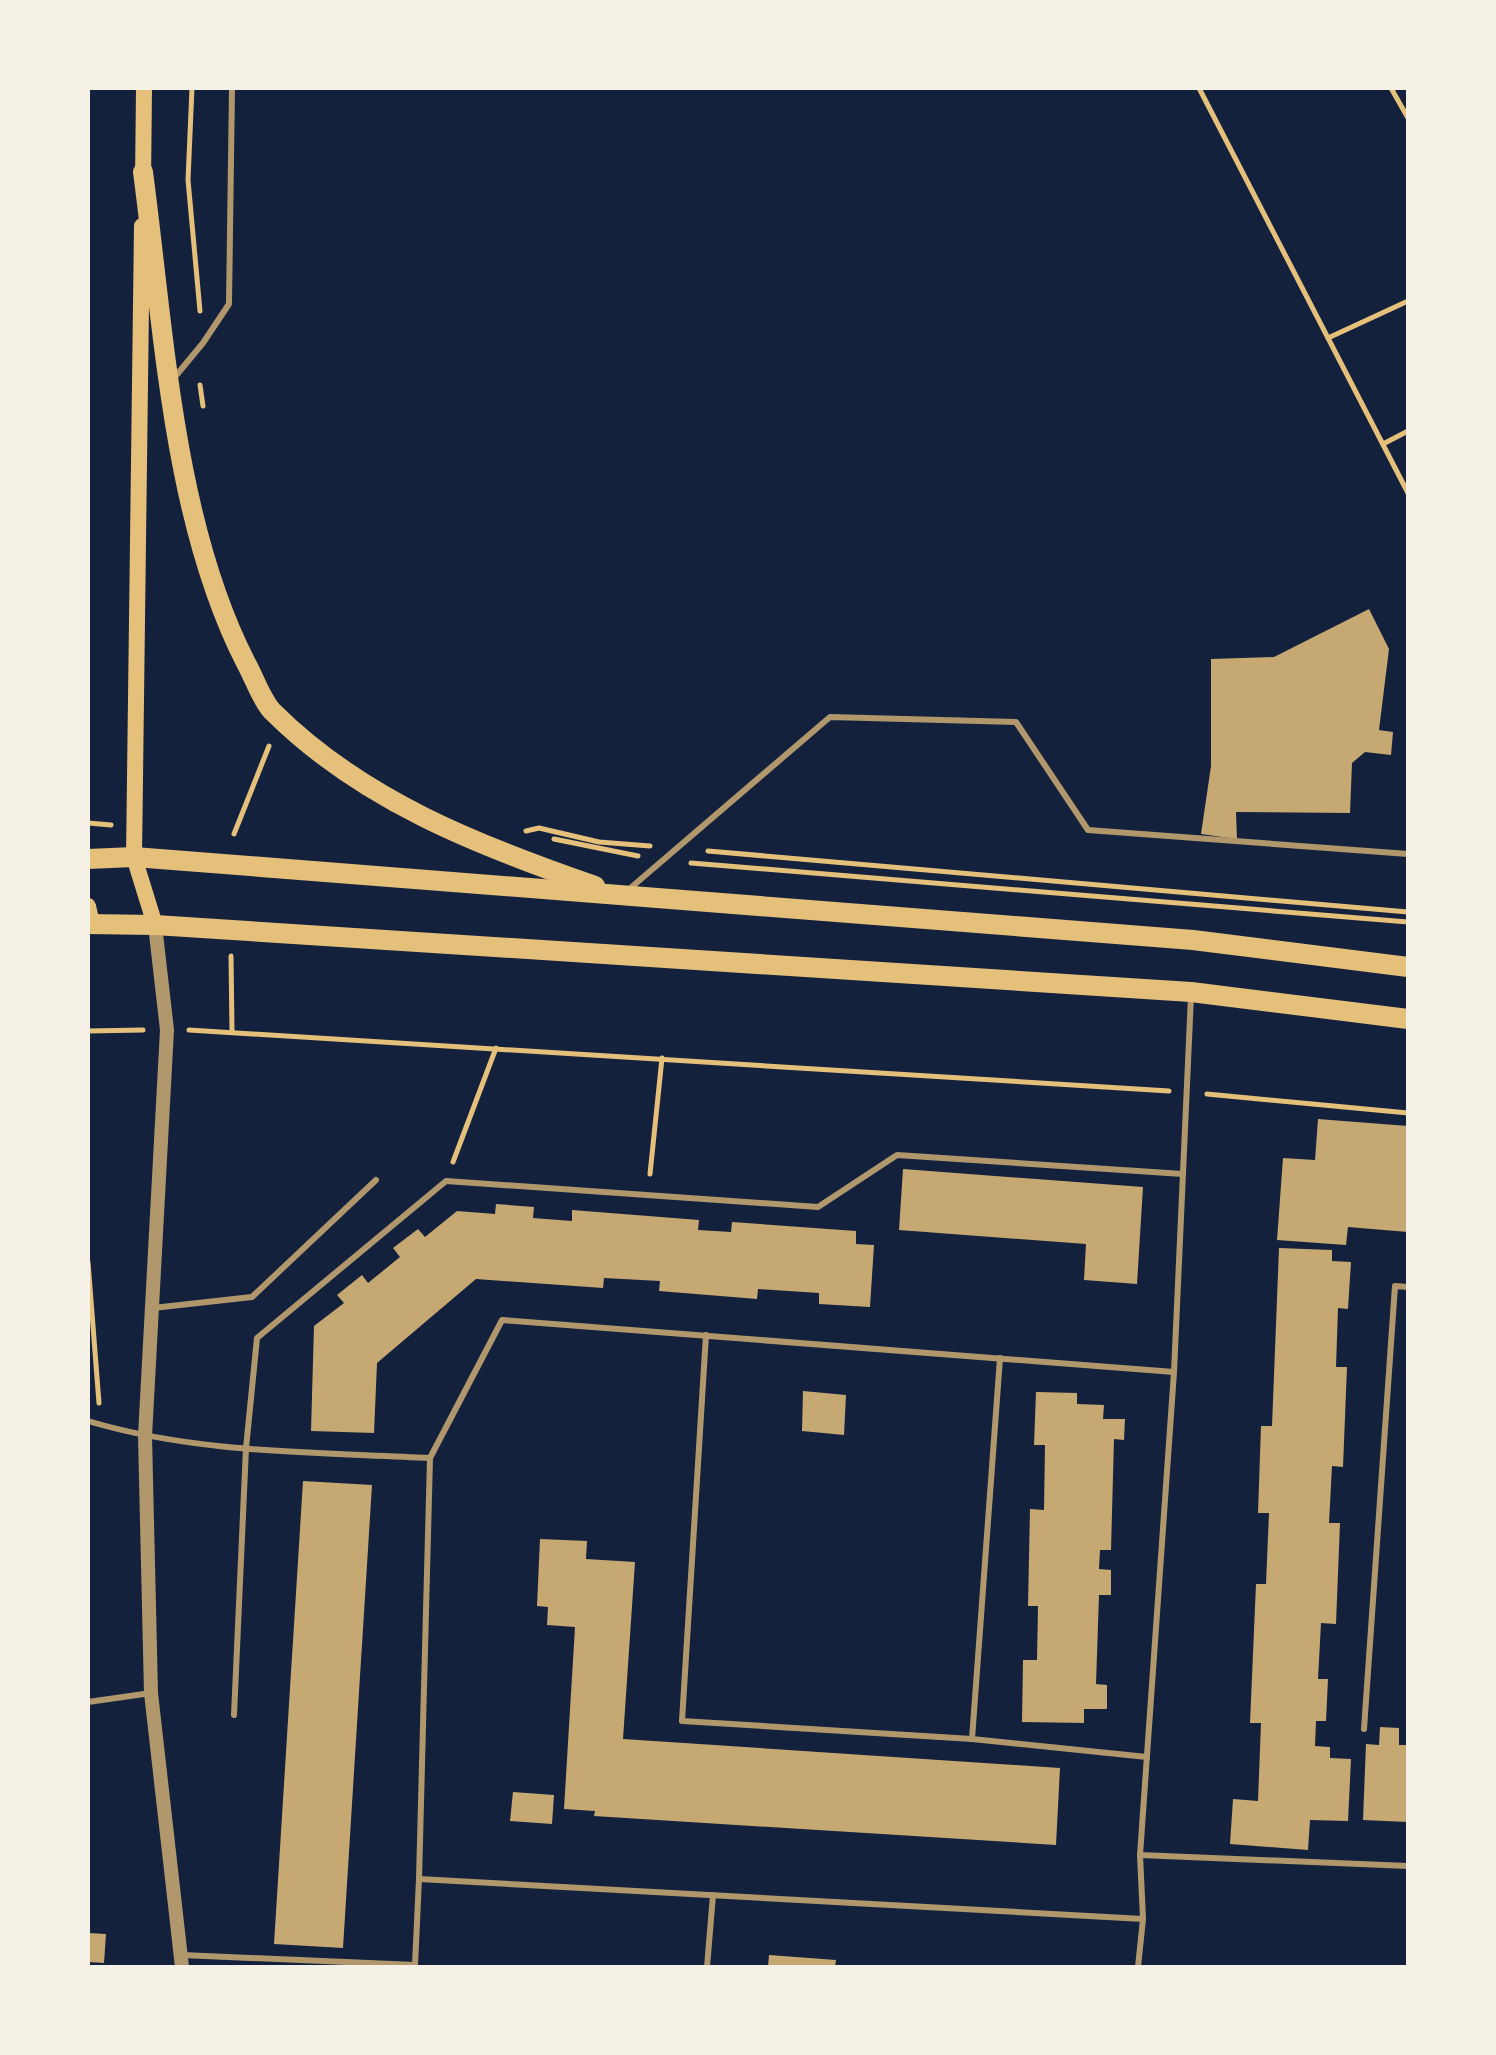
<svg xmlns="http://www.w3.org/2000/svg" width="1496" height="2055" font-family="'Work Sans',sans-serif">
<style>
.building{fill:#c6a872}
.lines{fill:none;stroke-linecap:round;stroke-linejoin:round}
.path{stroke:#e5c07b;stroke-width:5}
.service{stroke:#b1986c;stroke-width:6}
.tertiary{stroke:#b1986c;stroke-width:14}
.secondary{stroke:#e5c07b;stroke-width:16}
.primary{stroke:#e5c07b;stroke-width:20}
</style>
<rect width="100%" height="100%" fill="#14213d"/>
<g class="building">
<path d="M1369,609L1389,649L1379,730L1393,732L1391,755L1365,752L1352,763L1350,813L1236,812L1237,839L1201,834L1211,766V659L1274,657Z"/>
<path d="M1318,1119L1408,1126V1232L1348,1227L1346,1245L1277,1240L1283,1158L1315,1160Z"/>
<path d="M903,1169L1143,1187L1137,1284L1084,1280L1086,1244L899,1230Z"/>
<path d="M496,1204L534,1207L533,1218L572,1221V1210L699,1220L698,1230L731,1232L732,1222L856,1231V1244L874,1245L870,1307L819,1304V1293L758,1289L757,1299L659,1291L660,1281L604,1278L603,1288L476,1279L377,1363L374,1433L311,1431L314,1326L344,1303L337,1295L362,1275L368,1283L400,1257L393,1248L418,1229L425,1237L457,1211L495,1214Z"/>
<path d="M1279,1248L1332,1250V1261L1351,1262L1348,1309L1338,1308L1336,1367H1347L1343,1467L1332,1466L1329,1523H1340L1336,1624L1321,1623L1318,1679H1328L1326,1721H1316L1315,1746L1330,1747V1758L1351,1759L1348,1821L1310,1820L1308,1850L1230,1844L1233,1799L1258,1801L1261,1723H1250L1256,1584H1266L1269,1513H1258L1261,1426H1272Z"/>
<path d="M803,1391L846,1395L844,1435L802,1431Z"/>
<path d="M1036,1392L1077,1393V1404L1104,1405L1103,1419H1125L1124,1440L1114,1439L1111,1550H1100L1099,1569L1111,1570V1595H1099L1096,1684L1107,1685V1709H1084V1723L1022,1722L1023,1660H1037L1038,1606H1028L1030,1509L1044,1510L1045,1445H1034Z"/>
<path d="M303,1481L372,1485L343,1948L274,1944Z"/>
<path d="M540,1539L587,1541L586,1559L635,1562L623,1739L1060,1768L1056,1845L594,1816L595,1811L564,1809L575,1627L547,1625L548,1607L537,1606Z"/>
<path d="M1380,1727L1399,1728V1745H1408V1822L1363,1820L1366,1744L1379,1745Z"/>
<path d="M513,1792L554,1795L552,1824L510,1821Z"/>
<path d="M88,1933L106,1934L104,1963L88,1962Z"/>
<path d="M769,1955L836,1960L835,1967H768Z"/>
</g>
<g class="lines">
<g class="path">
<path d="M192,88L188,180L200,311"/>
<path d="M1199,88L1408,493"/>
<path d="M1391,88L1408,118"/>
<path d="M1328,338L1408,301"/>
<path d="M200,385L203,406"/>
<path d="M1383,444L1408,431"/>
<path d="M88,823L111,825"/>
<path d="M526,831L539,828L599,842L650,846"/>
<path d="M234,834L269,746"/>
<path d="M554,839L638,856"/>
<path d="M708,851L1408,912"/>
<path d="M691,863L1408,922"/>
<path d="M231,956L232,1031"/>
<path d="M189,1030L1169,1091"/>
<path d="M88,1031L143,1030"/>
<path d="M1207,1094L1408,1113"/>
<path d="M453,1162L496,1048"/>
<path d="M650,1174L662,1058"/>
<path d="M88,1262L99,1403"/>
</g>
<g class="service">
<path d="M174,378L203,343L229,304L232,88"/>
<path d="M627,891L830,717L1016,722L1088,830L1408,854"/>
<path d="M1191,996L1174,1372L1140,1855L1408,1866"/>
<path d="M153,1308L252,1297L376,1180"/>
<path d="M706,1335L682,1721L972,1739"/>
<path d="M1000,1358L972,1739L1147,1757"/>
<path d="M88,1421C198,1454 317,1452 430,1458L502,1320L1174,1372"/>
<path d="M88,1702L151,1693"/>
<path d="M234,1715L246,1448L257,1338L446,1181L818,1207L897,1155L1183,1174"/>
<path d="M1364,1729L1395,1286L1408,1287"/>
<path d="M419,1879L430,1458"/>
<path d="M182,1955L415,1965L419,1879L1143,1919"/>
<path d="M707,1967L713,1895"/>
<path d="M1138,1967L1143,1919L1140,1855"/>
</g>
<path class="tertiary" d="M155,925L167,1030L145,1436L151,1693L182,1967"/>
<g class="secondary">
<path d="M143,182L144,88"/>
<path d="M142,226L134,857L155,925"/>
<path d="M88,906L92,924"/>
</g>
<g class="primary">
<path d="M143,172C164,330 173,521 246,663C254,677 261,699 272,711C361,800 479,846 595,886"/>
<path d="M88,859L134,857L1193,940L1408,967"/>
<path d="M88,924L155,925L1191,992L1408,1019"/>
</g>
</g>
<rect width="1496" height="2055" fill="none" stroke="#f6f1e7" stroke-width="180"/>
</svg>
